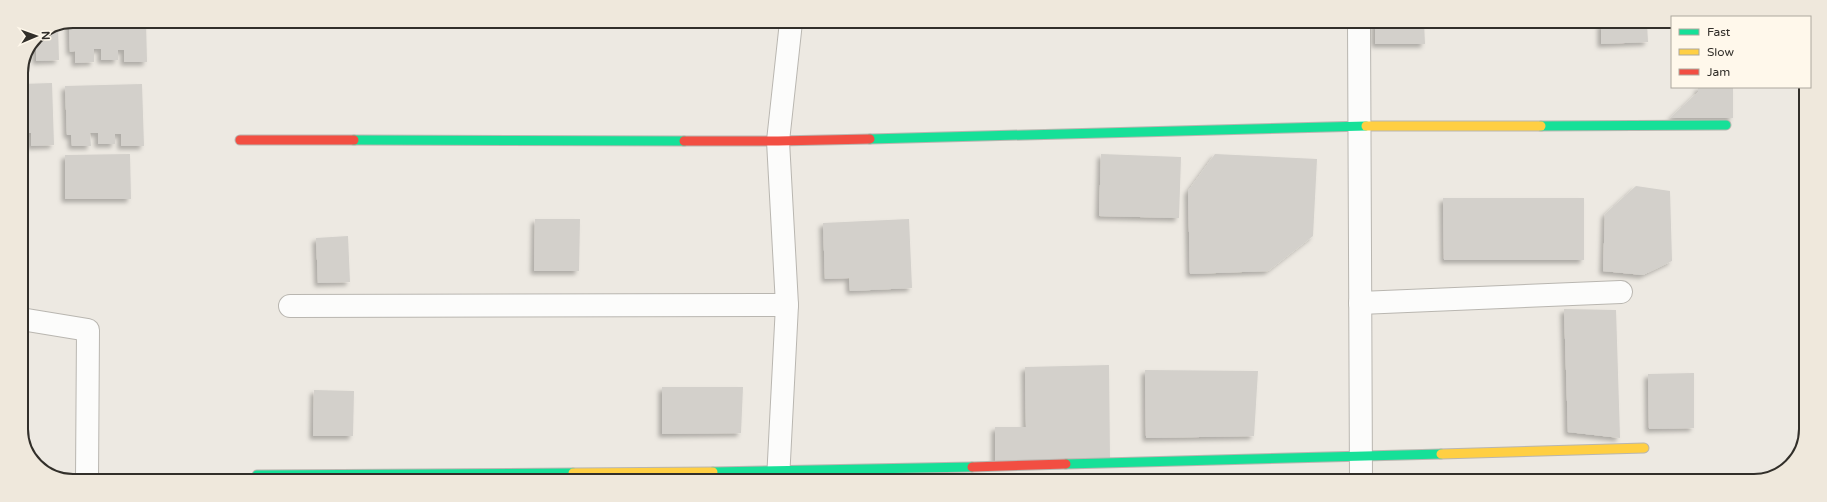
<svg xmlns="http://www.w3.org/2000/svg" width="1827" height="502" font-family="'Varela Round',sans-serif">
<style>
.building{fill:#d3d0cb;filter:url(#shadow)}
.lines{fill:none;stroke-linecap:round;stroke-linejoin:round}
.street-casing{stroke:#b9b6b0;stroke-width:24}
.fast-casing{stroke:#b9b6b0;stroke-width:11}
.slow-casing{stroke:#b9b6b0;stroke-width:11}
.jam-casing{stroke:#b9b6b0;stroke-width:11}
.street{stroke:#fcfcfb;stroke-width:22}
.fast{stroke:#16e098;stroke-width:9}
.slow{stroke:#ffcf43;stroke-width:9}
.jam{stroke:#f24e42;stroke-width:9}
.rim{fill:none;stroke:#322f2a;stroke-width:2}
</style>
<defs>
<filter id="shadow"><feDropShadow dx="-3.5" dy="3.5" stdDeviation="2" flood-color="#0004"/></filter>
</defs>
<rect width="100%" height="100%" fill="#ede9e2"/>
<g class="building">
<path d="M73,21H146L147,62H124V50H118V60H101V49H94V62L75,63V51L70,52L69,23Z"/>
<path d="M1375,22H1424L1425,44H1375Z"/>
<path d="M1601,23H1647L1648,42L1601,44Z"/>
<path d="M58,27L59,60L36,61V49H31L36,36Z"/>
<path d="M52,83L54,145L31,146V133H24L25,143H21V84Z"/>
<path d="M142,84L144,146H121V134H115V144H98V133H90L91,146H72L71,135H67L65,86Z"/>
<path d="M1698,87H1733V118H1670L1698,92Z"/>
<path d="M130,154L131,199H65V155Z"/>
<path d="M1101,154L1181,157L1179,218L1099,216Z"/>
<path d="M1215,154L1317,159L1313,236L1268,271L1190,274L1188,191Z"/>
<path d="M1636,186L1670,191L1672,261L1643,275L1603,271L1605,214Z"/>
<path d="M1443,198H1584V260H1444Z"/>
<path d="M535,219H580L579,271H534Z"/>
<path d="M909,219L912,288L850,291L849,278L825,279L823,223Z"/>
<path d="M348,236L350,282L318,283L316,238Z"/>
<path d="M1564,309L1616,310L1620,438L1568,432Z"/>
<path d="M1109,365L1110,460L995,461V427H1026L1025,367Z"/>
<path d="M1145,370L1258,371L1254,436L1146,438Z"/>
<path d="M1694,373V428L1649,429L1648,374Z"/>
<path d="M662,387H743L741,433L662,434Z"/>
<path d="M314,390L354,391L353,436H313Z"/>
</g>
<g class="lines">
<defs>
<g id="street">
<path d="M1359,22L1361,481"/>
<path d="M1360,303L1621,292"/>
<path d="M290,306L787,305"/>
<path d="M21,319L88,330L87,479"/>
<path d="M778,480L787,305L778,141L791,22"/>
</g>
<g id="fast">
<path d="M1541,126L1726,125"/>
<path d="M870,139L1366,126"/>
<path d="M354,140L684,141"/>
<path d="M1066,464L1441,454"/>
<path d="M713,472L972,467"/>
<path d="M257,475L573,473"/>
</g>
<g id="slow">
<path d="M1366,126H1541"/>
<path d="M1441,454L1644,448"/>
<path d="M573,473L713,472"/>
</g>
<g id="jam">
<path d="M240,140H354"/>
<path d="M684,141H778L870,139"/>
<path d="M972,467L1066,464"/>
</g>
</defs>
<use href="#street" class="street-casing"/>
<use href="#fast" class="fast-casing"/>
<use href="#slow" class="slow-casing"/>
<use href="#jam" class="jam-casing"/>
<use href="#street" class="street"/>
<use href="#fast" class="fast"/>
<use href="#slow" class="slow"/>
<use href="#jam" class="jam"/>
</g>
<path d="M0 0H1827V502H0ZM73 28H1754A45 45 0 0 1 1799 73V429A45 45 0 0 1 1754 474H73A45 45 0 0 1 28 429V73A45 45 0 0 1 73 28Z" fill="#efe8dc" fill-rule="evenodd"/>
<path class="rim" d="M73 28H1754A45 45 0 0 1 1799 73V429A45 45 0 0 1 1754 474H73A45 45 0 0 1 28 429V73A45 45 0 0 1 73 28Z"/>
<rect x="1671" y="16" width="140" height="72" fill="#fff8eb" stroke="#ada89e"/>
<rect x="1679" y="29" width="20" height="6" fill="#16e098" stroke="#ada89e"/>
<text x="1707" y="36" font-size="12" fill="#322f2a">Fast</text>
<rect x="1679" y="49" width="20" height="6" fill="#ffcf43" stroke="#ada89e"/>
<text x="1707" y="56" font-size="12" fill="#322f2a">Slow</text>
<rect x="1679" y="69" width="20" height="6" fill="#f24e42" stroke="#ada89e"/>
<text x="1707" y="76" font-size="12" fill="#322f2a">Jam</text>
<g transform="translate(36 36) rotate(88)" stroke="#fff8eb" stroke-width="3" paint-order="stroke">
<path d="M0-3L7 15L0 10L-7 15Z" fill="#322f2a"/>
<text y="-6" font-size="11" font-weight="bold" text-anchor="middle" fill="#322f2a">N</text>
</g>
</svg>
